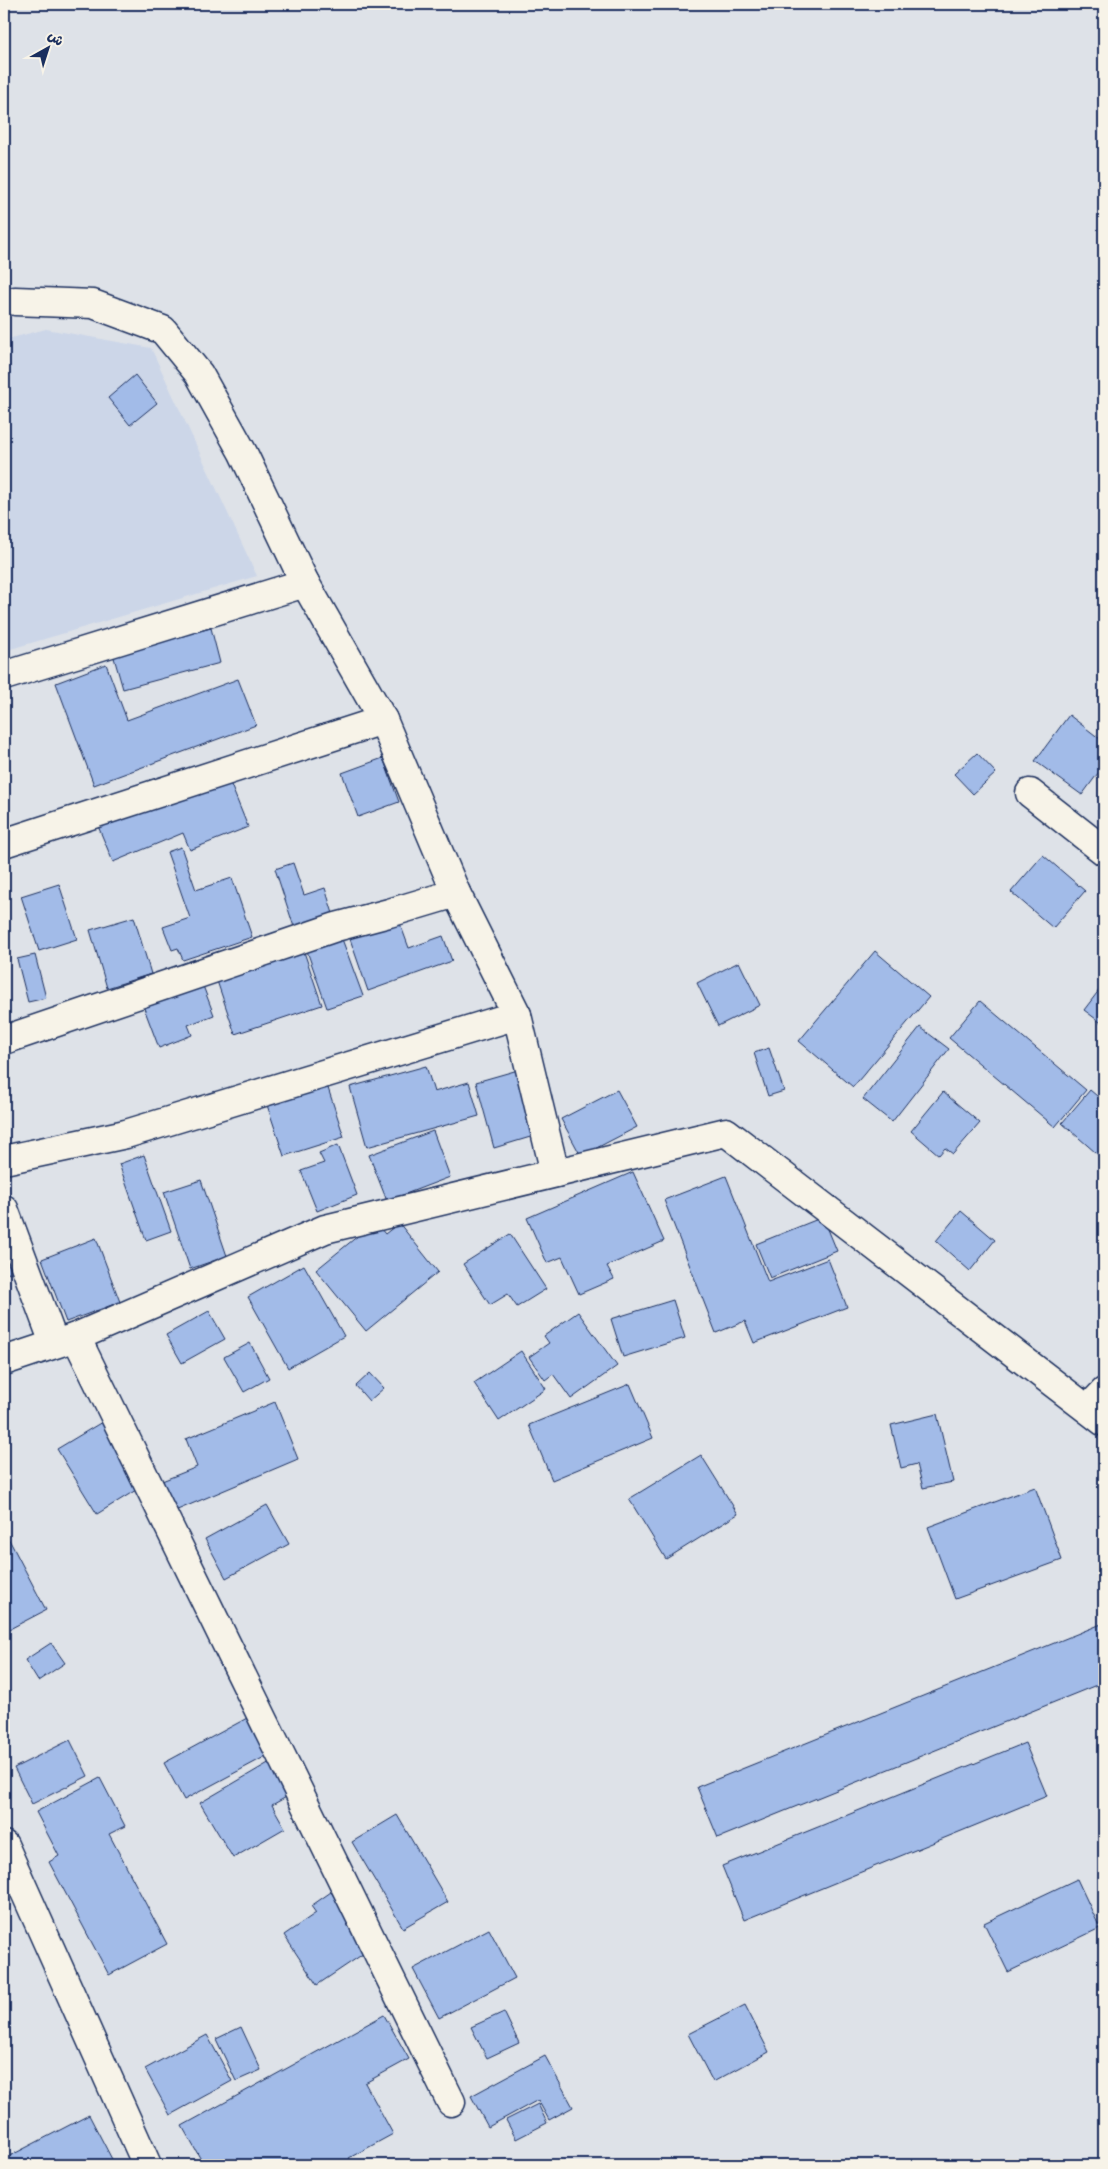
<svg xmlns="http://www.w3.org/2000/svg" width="1108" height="2169" font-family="'Comic Neue','Playpen Sans Arabic',sans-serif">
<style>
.built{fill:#ccd6e8}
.building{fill:#a2bbe8;stroke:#1b2f5e}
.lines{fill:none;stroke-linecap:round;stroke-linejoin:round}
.minor-casing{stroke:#1b2f5e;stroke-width:31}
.tertiary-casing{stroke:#1b2f5e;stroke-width:31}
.minor{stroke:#f7f3e8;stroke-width:28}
.tertiary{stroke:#f7f3e8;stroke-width:28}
</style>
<rect width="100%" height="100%" fill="#dee2e8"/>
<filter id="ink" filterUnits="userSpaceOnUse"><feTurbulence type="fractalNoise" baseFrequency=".02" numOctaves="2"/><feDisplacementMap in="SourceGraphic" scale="10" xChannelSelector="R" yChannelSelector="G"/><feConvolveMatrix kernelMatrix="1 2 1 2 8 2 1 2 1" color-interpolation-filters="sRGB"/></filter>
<g filter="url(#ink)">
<path class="built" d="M46,329L151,348L257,576L4,651V340Z"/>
<g class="building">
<path d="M135,375L157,403L130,425L108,398Z"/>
<path d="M211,628L220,663L123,689L113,654Z"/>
<path d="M106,664L127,720L238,679L256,725L94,785L56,683Z"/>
<path d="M1069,715L1104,742V765L1082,795L1035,761Z"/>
<path d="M977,753L996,773L973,794L954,774Z"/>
<path d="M383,758L399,802L358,817L342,773Z"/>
<path d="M227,775L248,827L190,850L183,833L113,862L98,826Z"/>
<path d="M181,847L196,890L232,878L252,937L183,960L178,948L172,950L163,927L190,918L167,852Z"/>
<path d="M1043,855L1085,891L1053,928L1011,892Z"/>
<path d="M293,863L304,895L325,888L335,920L296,933L275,869Z"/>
<path d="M59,884L77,939L39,951L21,896Z"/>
<path d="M134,917L151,974L107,988L90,930Z"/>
<path d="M398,918L409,948L443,936L452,961L368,991L349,936Z"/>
<path d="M342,939L363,996L327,1008L307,951Z"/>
<path d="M302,946L322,1005L235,1034L215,975Z"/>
<path d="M875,951L929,997L853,1087L799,1041Z"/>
<path d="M35,955L46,998L28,1002L17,959Z"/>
<path d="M739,962L760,1005L718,1026L697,983Z"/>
<path d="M200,978L214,1015L188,1025L192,1035L159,1048L141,1000Z"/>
<path d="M1100,989L1104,992V1025L1084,1010Z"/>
<path d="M980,1001L1086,1090L1055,1127L949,1038Z"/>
<path d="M920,1027L949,1049L892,1122L863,1099Z"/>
<path d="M769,1048L784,1091L768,1096L754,1053Z"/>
<path d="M426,1066L434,1092L469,1082L479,1116L367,1147L350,1087Z"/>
<path d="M518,1070L537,1135L494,1148L476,1082Z"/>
<path d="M326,1082L344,1137L284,1156L266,1102Z"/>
<path d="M617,1090L637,1127L581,1156L561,1119Z"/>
<path d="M1090,1090L1104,1102V1160L1062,1123Z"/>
<path d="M943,1092L980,1123L953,1154L945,1148L939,1155L911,1131Z"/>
<path d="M433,1131L450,1177L387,1201L369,1155Z"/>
<path d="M338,1145L357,1195L317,1211L301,1171L324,1163L319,1153Z"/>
<path d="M144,1155L171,1231L146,1240L119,1164Z"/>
<path d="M633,1172L664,1241L607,1266L614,1279L579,1294L562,1257L547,1263L527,1218Z"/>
<path d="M726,1176L768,1282L828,1259L847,1307L754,1343L745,1321L716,1333L664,1200Z"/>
<path d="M201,1180L227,1256L190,1269L164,1192Z"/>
<path d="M961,1211L995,1240L970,1271L936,1241Z"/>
<path d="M823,1217L837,1251L770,1278L756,1244Z"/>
<path d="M375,1222L385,1234L399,1223L438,1272L366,1331L316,1270Z"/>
<path d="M4,1230L19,1269L4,1275Z"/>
<path d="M510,1234L546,1289L517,1307L508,1294L490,1305L463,1264Z"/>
<path d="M96,1238L120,1302L66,1322L42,1259Z"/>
<path d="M304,1265L344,1336L288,1368L248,1297Z"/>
<path d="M673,1300L685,1338L623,1357L611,1319Z"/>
<path d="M209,1311L225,1339L182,1363L166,1335Z"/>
<path d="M578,1312L617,1366L571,1399L553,1374L545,1380L529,1357L549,1343L544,1336Z"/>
<path d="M250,1343L269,1378L244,1392L224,1357Z"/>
<path d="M521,1351L546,1389L499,1421L474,1383Z"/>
<path d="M370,1373L384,1388L369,1401L356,1386Z"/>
<path d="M630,1384L653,1438L552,1480L529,1425Z"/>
<path d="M275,1402L298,1459L175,1511L162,1481L197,1467L186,1439Z"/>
<path d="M937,1414L953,1482L923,1488L917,1464L901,1468L891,1425Z"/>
<path d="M102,1422L141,1487L97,1514L57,1449Z"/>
<path d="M701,1455L738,1514L666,1559L629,1499Z"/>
<path d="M1035,1487L1062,1560L955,1599L928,1527Z"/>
<path d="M267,1505L289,1544L226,1578L205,1539Z"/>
<path d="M4,1530L46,1610L4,1632Z"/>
<path d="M1104,1623V1682L718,1838L697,1787Z"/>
<path d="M51,1643L65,1663L38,1681L25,1660Z"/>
<path d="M249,1717L270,1754L184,1800L164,1763Z"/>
<path d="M70,1740L88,1776L32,1804L14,1768Z"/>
<path d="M1025,1743L1047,1796L744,1920L722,1866Z"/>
<path d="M270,1762L290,1795L272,1805L285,1828L233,1858L200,1803Z"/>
<path d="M100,1778L125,1826L109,1834L167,1944L109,1975L49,1862L59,1856L36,1812Z"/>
<path d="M397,1815L448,1902L403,1928L352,1842Z"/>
<path d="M1077,1879L1100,1928L1008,1972L984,1923Z"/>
<path d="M331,1892L369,1950L317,1985L284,1935L316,1913L311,1906Z"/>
<path d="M489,1929L515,1978L439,2018L413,1969Z"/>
<path d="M745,2005L769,2052L713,2082L688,2034Z"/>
<path d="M504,2012L519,2043L487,2058L471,2027Z"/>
<path d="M384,2015L409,2059L365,2083L393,2134L349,2158L353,2165H204L182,2126Z"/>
<path d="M241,2027L261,2070L236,2081L216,2039Z"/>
<path d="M207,2035L232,2081L170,2115L145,2069Z"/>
<path d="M545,2056L573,2107L549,2120L538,2100L488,2127L471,2096Z"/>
<path d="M538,2104L547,2123L516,2139L506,2120Z"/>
<path d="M89,2115L115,2165H4V2159Z"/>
</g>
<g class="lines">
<defs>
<g id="minor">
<path d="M15,301L93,304L163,330L199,374L243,453L305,583L383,720L456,893L517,1015L555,1173"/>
<path d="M4,676L305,583"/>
<path d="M1030,793L1104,851"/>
<path d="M4,843L383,720"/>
<path d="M4,1040L336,927L389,913L456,893"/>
<path d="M4,1160L126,1134L517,1015"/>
<path d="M4,1209L54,1343"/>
<path d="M76,1337L451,2102"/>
<path d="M1088,1409L1104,1392"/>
<path d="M4,1845L147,2165"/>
</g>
<path id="tertiary" d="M4,1361L76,1337L325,1229L726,1132L1104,1422"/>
</defs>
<use href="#minor" class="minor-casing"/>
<use href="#tertiary" class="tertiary-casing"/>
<use href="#minor" class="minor"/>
<use href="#tertiary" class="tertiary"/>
</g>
</g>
<rect width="1108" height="2169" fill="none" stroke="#f7f3e8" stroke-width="20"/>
<rect x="10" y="10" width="1088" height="2149" fill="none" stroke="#1b2f5e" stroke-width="2" filter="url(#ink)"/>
<g transform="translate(48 48) rotate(39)" stroke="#f7f3e8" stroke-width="4" paint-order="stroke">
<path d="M0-4L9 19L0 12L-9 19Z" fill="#1b2f5e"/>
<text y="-8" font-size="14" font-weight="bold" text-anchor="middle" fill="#1b2f5e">ش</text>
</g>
</svg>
